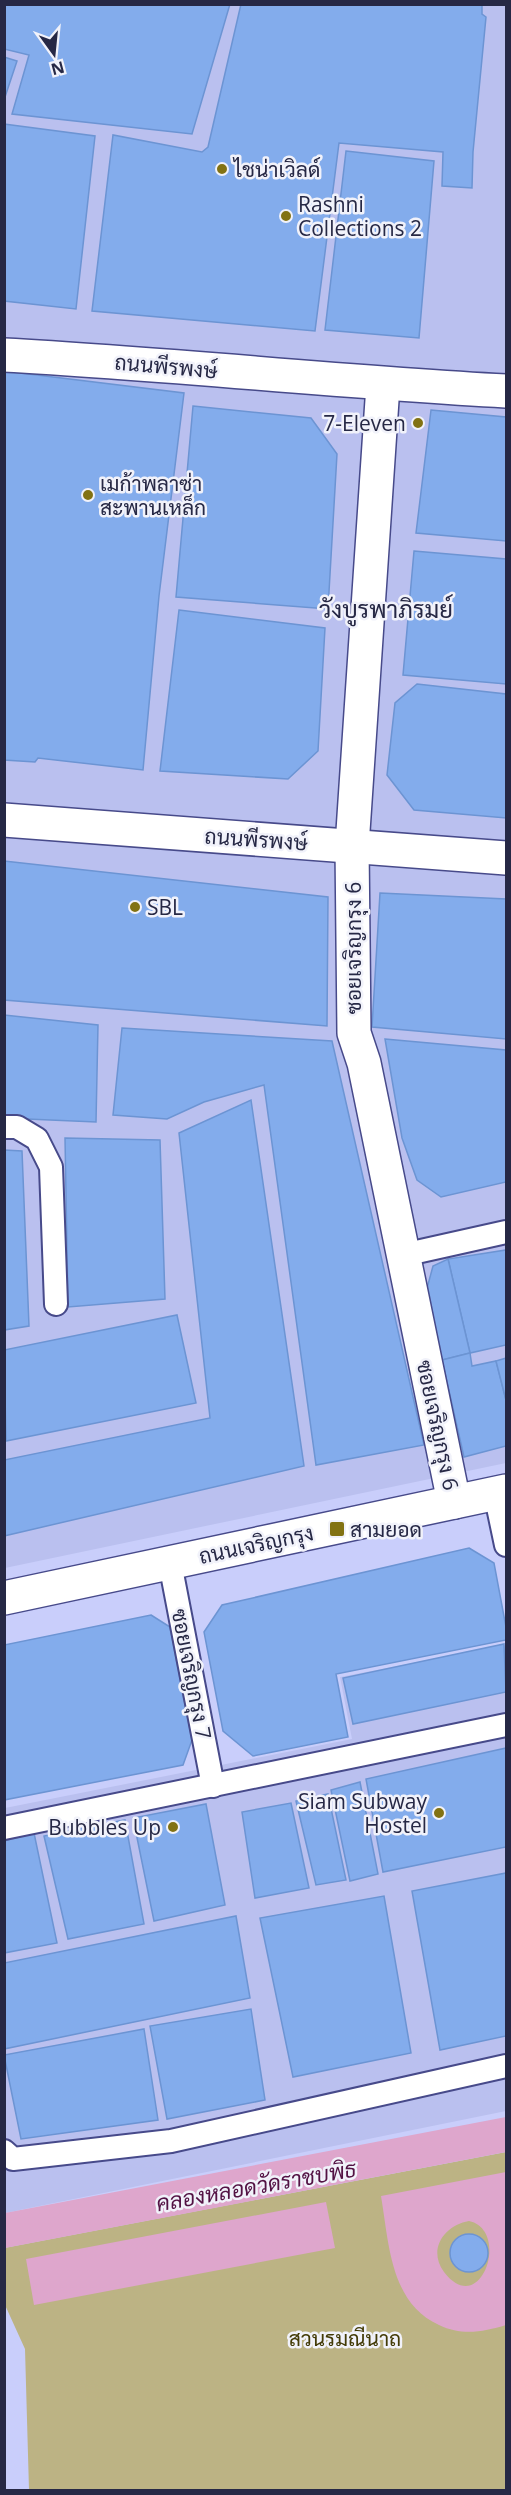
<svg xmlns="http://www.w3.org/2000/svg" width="511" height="2495" font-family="'Open Sans',Sarabun,sans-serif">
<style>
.built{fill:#bac0ef}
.green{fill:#bcb384}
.water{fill:#dea6cc;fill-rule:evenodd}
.building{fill:#83acec;stroke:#6c94d3;stroke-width:1.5}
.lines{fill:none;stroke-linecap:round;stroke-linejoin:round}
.lane-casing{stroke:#474a8a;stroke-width:26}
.street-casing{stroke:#474a8a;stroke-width:36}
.secondary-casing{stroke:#474a8a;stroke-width:36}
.lane{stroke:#fff;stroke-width:22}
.street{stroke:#fff;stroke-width:33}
.secondary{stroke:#fff;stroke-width:33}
.poi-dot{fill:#827213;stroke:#f1f2fa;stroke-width:2}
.labels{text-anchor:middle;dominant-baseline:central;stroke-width:5;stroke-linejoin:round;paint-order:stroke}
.poi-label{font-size:21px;fill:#262845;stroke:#f1f2fa;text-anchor:start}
.street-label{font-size:21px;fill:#262845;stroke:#f1f2fa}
.park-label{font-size:21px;fill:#433b07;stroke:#f1f2fa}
.water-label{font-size:22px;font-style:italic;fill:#531244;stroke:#f1f2fa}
.quarter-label{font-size:24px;fill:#262845;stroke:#f1f2fa}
</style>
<rect width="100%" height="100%" fill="#c9cefb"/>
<g class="built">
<path d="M4,5H506V1463L5,1568Z"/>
<path d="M506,1645V2111L5,2213V1808L352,1739L340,1677Z"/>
</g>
<path class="green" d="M506,2152V2490H29L25,2349L5,2305L4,2248Z"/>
<g class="water">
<path d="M506,2117V2152L5,2248V2213Z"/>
<path d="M506,2172V2325C483,2332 462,2336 439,2325C390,2303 389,2243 381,2196ZM469,2221C511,2230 481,2320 444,2272C427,2249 445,2225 469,2221Z"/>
<path d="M326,2202L335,2248L34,2305L26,2259Z"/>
</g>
<g class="building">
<path d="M4,4H230L192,134L12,114L29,55L4,49Z"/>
<path d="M241,4H482V14L486,17L473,152L472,188L442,186L443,152L339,143L315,331L92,311L113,135L202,152L208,147Z"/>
<path d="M4,57L17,61L4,100Z"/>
<path d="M4,124L95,136L76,309L4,301Z"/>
<path d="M346,151L434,161L419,338L325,330Z"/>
<path d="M4,371L184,393L159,596L143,770L38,758L35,762L4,760Z"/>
<path d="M193,406L311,418L337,454L328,609L176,597Z"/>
<path d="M431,410L506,417V541L416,533Z"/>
<path d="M414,551L506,559V684L403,675Z"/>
<path d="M179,610L325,628L318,751L288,779L160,771Z"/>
<path d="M417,684L506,694V818L414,810L387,775L395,703Z"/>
<path d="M4,861L328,897L327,1026L4,1000Z"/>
<path d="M380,893L506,899V1039L372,1027Z"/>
<path d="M4,1015L98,1025L96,1122L4,1118Z"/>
<path d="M122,1028L332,1041L424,1445L316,1465L264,1085L204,1102L167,1119L113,1115Z"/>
<path d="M385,1039L506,1050V1182L441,1197L417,1180L402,1138Z"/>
<path d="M251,1100L304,1466L4,1536V1460L210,1418L179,1133Z"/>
<path d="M65,1138L160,1140L165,1299L68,1307Z"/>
<path d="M4,1150L22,1151L29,1326L4,1330Z"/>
<path d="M506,1250V1345L470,1353L448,1259Z"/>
<path d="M448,1259L470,1353L442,1360L426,1292L433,1266Z"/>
<path d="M177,1315L196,1403L6,1441L4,1350Z"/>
<path d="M470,1353L472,1366L496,1361L506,1400V1446L464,1457L442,1360Z"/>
<path d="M506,1358V1400L496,1361Z"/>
<path d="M469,1548L494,1563L506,1627V1640L336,1674L348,1737L253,1756L223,1731L204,1632L222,1605Z"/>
<path d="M151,1615L170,1627L192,1740L183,1765L4,1800V1645Z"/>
<path d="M504,1644L506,1692L353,1724L343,1678Z"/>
<path d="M506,1748V1847L383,1872L366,1779Z"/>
<path d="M360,1782L378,1874L350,1881L331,1790Z"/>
<path d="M328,1794L346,1880L316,1885L296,1801Z"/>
<path d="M291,1803L309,1888L255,1898L242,1812Z"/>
<path d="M206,1804L225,1905L154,1921L133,1818Z"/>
<path d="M125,1820L144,1924L68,1939L44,1836Z"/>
<path d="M34,1833L57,1943L4,1953V1841Z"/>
<path d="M506,1873V2036L440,2050L412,1891Z"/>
<path d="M384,1896L411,2053L293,2077L260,1918Z"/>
<path d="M236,1916L250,1998L4,2049V1963Z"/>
<path d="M251,2009L265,2100L167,2119L150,2026Z"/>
<path d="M144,2029L158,2120L21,2139L4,2055Z"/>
<circle cx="469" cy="2253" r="19"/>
</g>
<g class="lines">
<defs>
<g id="lane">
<path d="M4,1127H17L37,1139L51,1167L56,1304"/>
<path d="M403,1255L506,1232"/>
<path d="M495,1493L506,1545"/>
<path d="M170,1563L213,1786"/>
<path d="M4,1828L506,1725"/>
<path d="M4,2151L13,2159L171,2141L506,2066"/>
</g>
<g id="street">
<path d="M4,355C172,364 339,382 506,391"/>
<path d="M383,385L352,846L354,1033L364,1063L454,1502"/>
<path d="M4,820L506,858"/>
</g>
<path id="secondary" d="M4,1598L506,1491"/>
</defs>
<use href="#lane" class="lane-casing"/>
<use href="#street" class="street-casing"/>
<use href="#secondary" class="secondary-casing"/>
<use href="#lane" class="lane"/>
<use href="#street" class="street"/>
<use href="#secondary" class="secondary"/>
</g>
<g class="poi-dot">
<circle cx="222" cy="169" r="6"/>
<circle cx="286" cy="216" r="6"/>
<circle cx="418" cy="423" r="6"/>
<circle cx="88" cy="495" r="6"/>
<circle cx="135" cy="907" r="6"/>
<rect x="329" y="1521" width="16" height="16" rx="3"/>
<circle cx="439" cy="1813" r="6"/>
<circle cx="173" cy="1827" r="6"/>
</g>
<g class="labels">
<g class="poi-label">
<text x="234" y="169">ไชน่าเวิลด์</text>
<text x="298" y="204">Rashni<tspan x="298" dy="24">Collections 2</tspan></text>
<text x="406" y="423" text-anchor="end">7-Eleven</text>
<text x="100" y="483">เมก้าพลาซ่า<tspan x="100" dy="24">สะพานเหล็ก</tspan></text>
<text x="147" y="907">SBL</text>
<text x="350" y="1529">สามยอด</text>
<text x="427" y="1801" text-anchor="end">Siam Subway<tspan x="427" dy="24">Hostel</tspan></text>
<text x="161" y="1827" text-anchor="end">Bubbles Up</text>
</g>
<g class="street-label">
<text transform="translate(166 366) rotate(5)">ถนนพีรพงษ์</text>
<text transform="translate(256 839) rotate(4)">ถนนพีรพงษ์</text>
<text transform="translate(353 948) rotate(-90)">ซอยเจริญกรุง 6</text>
<text transform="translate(438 1425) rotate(78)">ซอยเจริญกรุง 6</text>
<text transform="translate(256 1544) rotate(-12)">ถนนเจริญกรุง</text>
<text transform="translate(192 1674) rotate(79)">ซอยเจริญกรุง 7</text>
</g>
<g class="park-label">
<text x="345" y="2338">สวนรมณีนาถ</text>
</g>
<g class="water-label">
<text transform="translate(256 2185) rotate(-10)">คลองหลอดวัดราชบพิธ</text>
</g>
<g class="quarter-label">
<text x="386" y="608">วังบูรพาภิรมย์</text>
</g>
</g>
<rect width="511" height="2495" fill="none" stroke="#262845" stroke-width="12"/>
<g transform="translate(54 54) rotate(165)" stroke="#f1f2fa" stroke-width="4.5" paint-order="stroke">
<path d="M0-4.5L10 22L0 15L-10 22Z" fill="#262845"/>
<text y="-9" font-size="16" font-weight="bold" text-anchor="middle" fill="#262845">N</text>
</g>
</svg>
